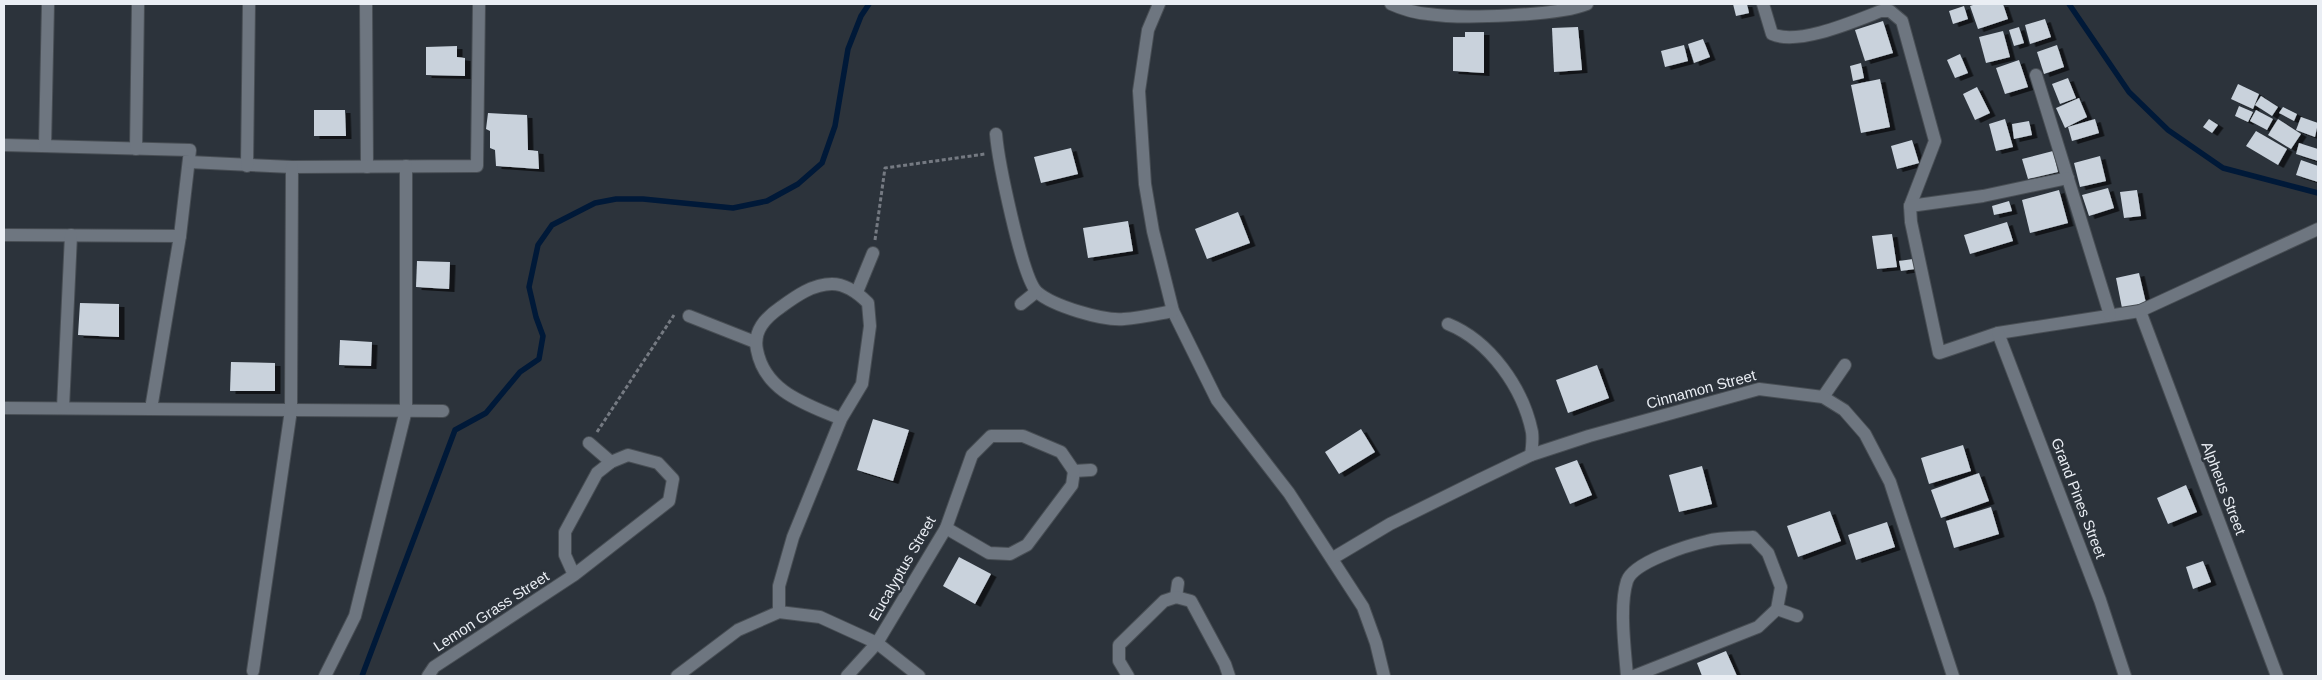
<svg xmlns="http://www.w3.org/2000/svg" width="2322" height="680" font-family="Arial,sans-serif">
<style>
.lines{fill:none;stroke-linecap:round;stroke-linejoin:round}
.stream{stroke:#001938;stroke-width:5.5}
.building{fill:#c9d2dc;filter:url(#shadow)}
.minor-casing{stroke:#484e54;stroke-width:14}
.path{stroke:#757a82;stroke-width:3;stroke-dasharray:4 2.5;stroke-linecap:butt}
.minor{stroke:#6e7680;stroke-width:12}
.labels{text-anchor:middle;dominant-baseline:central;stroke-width:5;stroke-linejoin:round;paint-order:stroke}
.street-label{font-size:15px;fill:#eaeef4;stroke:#2c333b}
</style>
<defs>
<filter id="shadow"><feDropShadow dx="5.5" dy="3" stdDeviation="0" flood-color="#0009"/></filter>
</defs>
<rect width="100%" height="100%" fill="#2c333b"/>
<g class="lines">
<g class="stream">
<path d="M2069,4L2129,92L2168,130L2223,168L2318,193"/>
<path d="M362,676L455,430L486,413L520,372L539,359L543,336L536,317L529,287L538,245L552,225L595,203L616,199H643L733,208L767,201L798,184L822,163L835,126L848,49L861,16L869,4"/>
</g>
</g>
<g class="building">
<path d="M1733,4H1747L1749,13L1736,16Z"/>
<path d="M1976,4H2003L2008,19L1978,29L1970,6Z"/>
<path d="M1964,6L1968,19L1953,24L1949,11Z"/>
<path d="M2045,19L2051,37L2030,44L2025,25Z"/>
<path d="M1883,21L1893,53L1865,61L1855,30Z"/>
<path d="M1578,27L1582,70L1554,72L1552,28Z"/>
<path d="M2019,27L2024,43L2014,46L2009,30Z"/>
<path d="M2003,31L2010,57L1986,63L1979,37Z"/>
<path d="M1465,32H1484V73L1453,71V37H1465Z"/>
<path d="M1703,39L1710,57L1694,63L1688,44Z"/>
<path d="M1684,45L1688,61L1665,67L1661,51Z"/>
<path d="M2057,45L2064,67L2044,74L2037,52Z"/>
<path d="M457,46V57L465,58V76L426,75V47Z"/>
<path d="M1960,54L1968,73L1955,78L1947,60Z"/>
<path d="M2019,60L2028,87L2005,94L1996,68Z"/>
<path d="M1861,63L1864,78L1853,81L1850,66Z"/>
<path d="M2068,78L2076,98L2060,104L2052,84Z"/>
<path d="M1880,79L1890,127L1861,133L1851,85Z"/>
<path d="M2238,84L2259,94L2253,109L2231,99Z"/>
<path d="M1977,87L1990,113L1975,120L1963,94Z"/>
<path d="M2261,96L2278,107L2272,116L2255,105Z"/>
<path d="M2079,98L2087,117L2065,128L2056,108Z"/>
<path d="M2239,106L2253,112L2248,122L2235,116Z"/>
<path d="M2283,107L2297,114L2294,121L2279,113Z"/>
<path d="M314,110H345L346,136H314Z"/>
<path d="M2256,110L2273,119L2267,130L2250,121Z"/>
<path d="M488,113L527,115L528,150L538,151L539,169L496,166L495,150L490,148V131L486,129Z"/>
<path d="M2301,117L2318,123L2315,137L2296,130Z"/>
<path d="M2005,119L2013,147L1996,151L1989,124Z"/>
<path d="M2095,119L2099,133L2072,141L2068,127Z"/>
<path d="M2209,119L2218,125L2212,133L2203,127Z"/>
<path d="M2278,119L2301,134L2291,149L2268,135Z"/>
<path d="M2029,121L2032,135L2014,139L2012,124Z"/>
<path d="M2256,131L2287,149L2278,165L2246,146Z"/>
<path d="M1912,140L1919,163L1897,169L1891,146Z"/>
<path d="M2299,143L2318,149V161L2296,154Z"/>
<path d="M1071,148L1078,174L1041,183L1034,157Z"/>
<path d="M2053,151L2058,172L2028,179L2022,159Z"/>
<path d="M2100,156L2106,181L2080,187L2074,163Z"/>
<path d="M2301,160L2318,166V182L2296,175Z"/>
<path d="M2108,188L2114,208L2089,216L2082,195Z"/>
<path d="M2059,190L2068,223L2030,233L2022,200Z"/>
<path d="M2137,190L2141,216L2124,218L2120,192Z"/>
<path d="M2009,201L2012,211L1994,215L1992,206Z"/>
<path d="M1238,212L1250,243L1207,259L1195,229Z"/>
<path d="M1128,221L1133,251L1088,258L1083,228Z"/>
<path d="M2007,222L2013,241L1970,254L1964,235Z"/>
<path d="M1892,234L1897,267L1877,269L1872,236Z"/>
<path d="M1913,259L1915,269L1901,271L1899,261Z"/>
<path d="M417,261L450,262L449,289L416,287Z"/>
<path d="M2139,273L2146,303L2122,308L2116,278Z"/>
<path d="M80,303L119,304V337L78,335Z"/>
<path d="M340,340L372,342L371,366L339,365Z"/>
<path d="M231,362L275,363V391H230Z"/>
<path d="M1597,365L1609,398L1568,413L1556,380Z"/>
<path d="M873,419L909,430L893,481L857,470Z"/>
<path d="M1361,429L1375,452L1339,474L1325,452Z"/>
<path d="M1963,445L1971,471L1929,484L1921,458Z"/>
<path d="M1577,460L1592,495L1570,504L1555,468Z"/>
<path d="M1702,466L1712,504L1679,512L1669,475Z"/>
<path d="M1979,473L1989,501L1941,518L1931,490Z"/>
<path d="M2186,485L2197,512L2168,524L2157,498Z"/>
<path d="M1991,507L1999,534L1954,548L1946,521Z"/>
<path d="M1830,511L1841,541L1798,557L1787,526Z"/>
<path d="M1887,522L1895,547L1856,560L1848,535Z"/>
<path d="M959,557L991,574L975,604L943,586Z"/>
<path d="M2203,561L2211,582L2193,589L2186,567Z"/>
<path d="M1726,651L1737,676H1702L1697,663Z"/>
</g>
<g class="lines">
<defs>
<g id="minor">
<path d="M366,4L367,167"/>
<path d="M1159,4L1148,30L1139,91L1145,184L1153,231L1173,311L1217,400L1289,493L1363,607L1376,643L1384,676"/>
<path d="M1391,4C1402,9 1416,13 1428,14C1460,19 1558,16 1587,4"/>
<path d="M1763,4L1772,34C1798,46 1855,21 1881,11H1890L1902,21L1935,141L1910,206L1911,222L1939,353L1998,333L2140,311L2318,229"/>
<path d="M2036,75L2110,315"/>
<path d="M996,134C998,159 1022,278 1037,292C1053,306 1103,321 1124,319C1140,318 1157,314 1173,311"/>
<path d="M4,145L190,150L180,236L151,409"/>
<path d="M45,146L48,4"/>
<path d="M136,149L138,4"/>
<path d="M189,162L292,167L477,166L479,4"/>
<path d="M247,166L249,4"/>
<path d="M1910,206L1983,196L2068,178"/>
<path d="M4,235L180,236"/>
<path d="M857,292L873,253"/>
<path d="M1021,304L1036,292"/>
<path d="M2140,311L2277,676"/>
<path d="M689,316L755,342"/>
<path d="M1448,324C1490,341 1523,388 1532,432C1533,439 1532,448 1531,455"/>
<path d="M1998,333L2100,600L2125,676"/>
<path d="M1823,397L1845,365"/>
<path d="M4,408L443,411"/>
<path d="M63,408L71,235"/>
<path d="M589,443L611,462"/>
<path d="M1074,471L1091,470"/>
<path d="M946,528L989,553L1010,554L1027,545L1072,485L1074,471"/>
<path d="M1333,558L1390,524L1479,480L1531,455L1589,436L1759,389L1823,397L1844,410L1865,434L1890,482L1953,676"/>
<path d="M1176,597L1178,583"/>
<path d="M1777,609L1797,616"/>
<path d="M779,612V586L793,537L841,419L862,384L870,326L868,303C859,294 846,284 832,284C813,284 796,296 781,307C765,318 753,331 757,350C765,392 806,404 841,419"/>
<path d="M253,671L291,410L292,167"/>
<path d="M325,676L355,616L406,410V166"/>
<path d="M428,676L434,667L574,575L669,501L673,479L658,463L628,455L611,462L597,473L565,532V555L574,575"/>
<path d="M677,676L738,630L779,612L820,617L877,643L919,676"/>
<path d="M847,676L877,643L946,528L972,455L991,436H1023L1061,452L1074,471"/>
<path d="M1128,676L1119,661V645L1164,601L1176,597L1191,601L1225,664L1229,676"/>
<path d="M1627,676C1625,650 1619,606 1627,581C1633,562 1689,545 1707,541C1721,537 1738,538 1753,537L1768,553L1781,587L1777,609L1758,627L1634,676"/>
</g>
</defs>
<use href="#minor" class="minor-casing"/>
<g class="path">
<path d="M875,240L885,168L985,154"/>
<path d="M597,432L674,315"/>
</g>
<use href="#minor" class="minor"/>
</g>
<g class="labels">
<g class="street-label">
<text transform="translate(1701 389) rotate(-15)">Cinnamon Street</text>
<text transform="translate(2224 488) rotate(69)">Alpheus Street</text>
<text transform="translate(2079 498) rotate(69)">Grand Pines Street</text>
<text transform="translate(902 568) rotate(-60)">Eucalyptus Street</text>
<text transform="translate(491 611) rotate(-33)">Lemon Grass Street</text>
</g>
</g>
<rect width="2322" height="680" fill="none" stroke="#eaeef4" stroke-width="10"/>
</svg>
